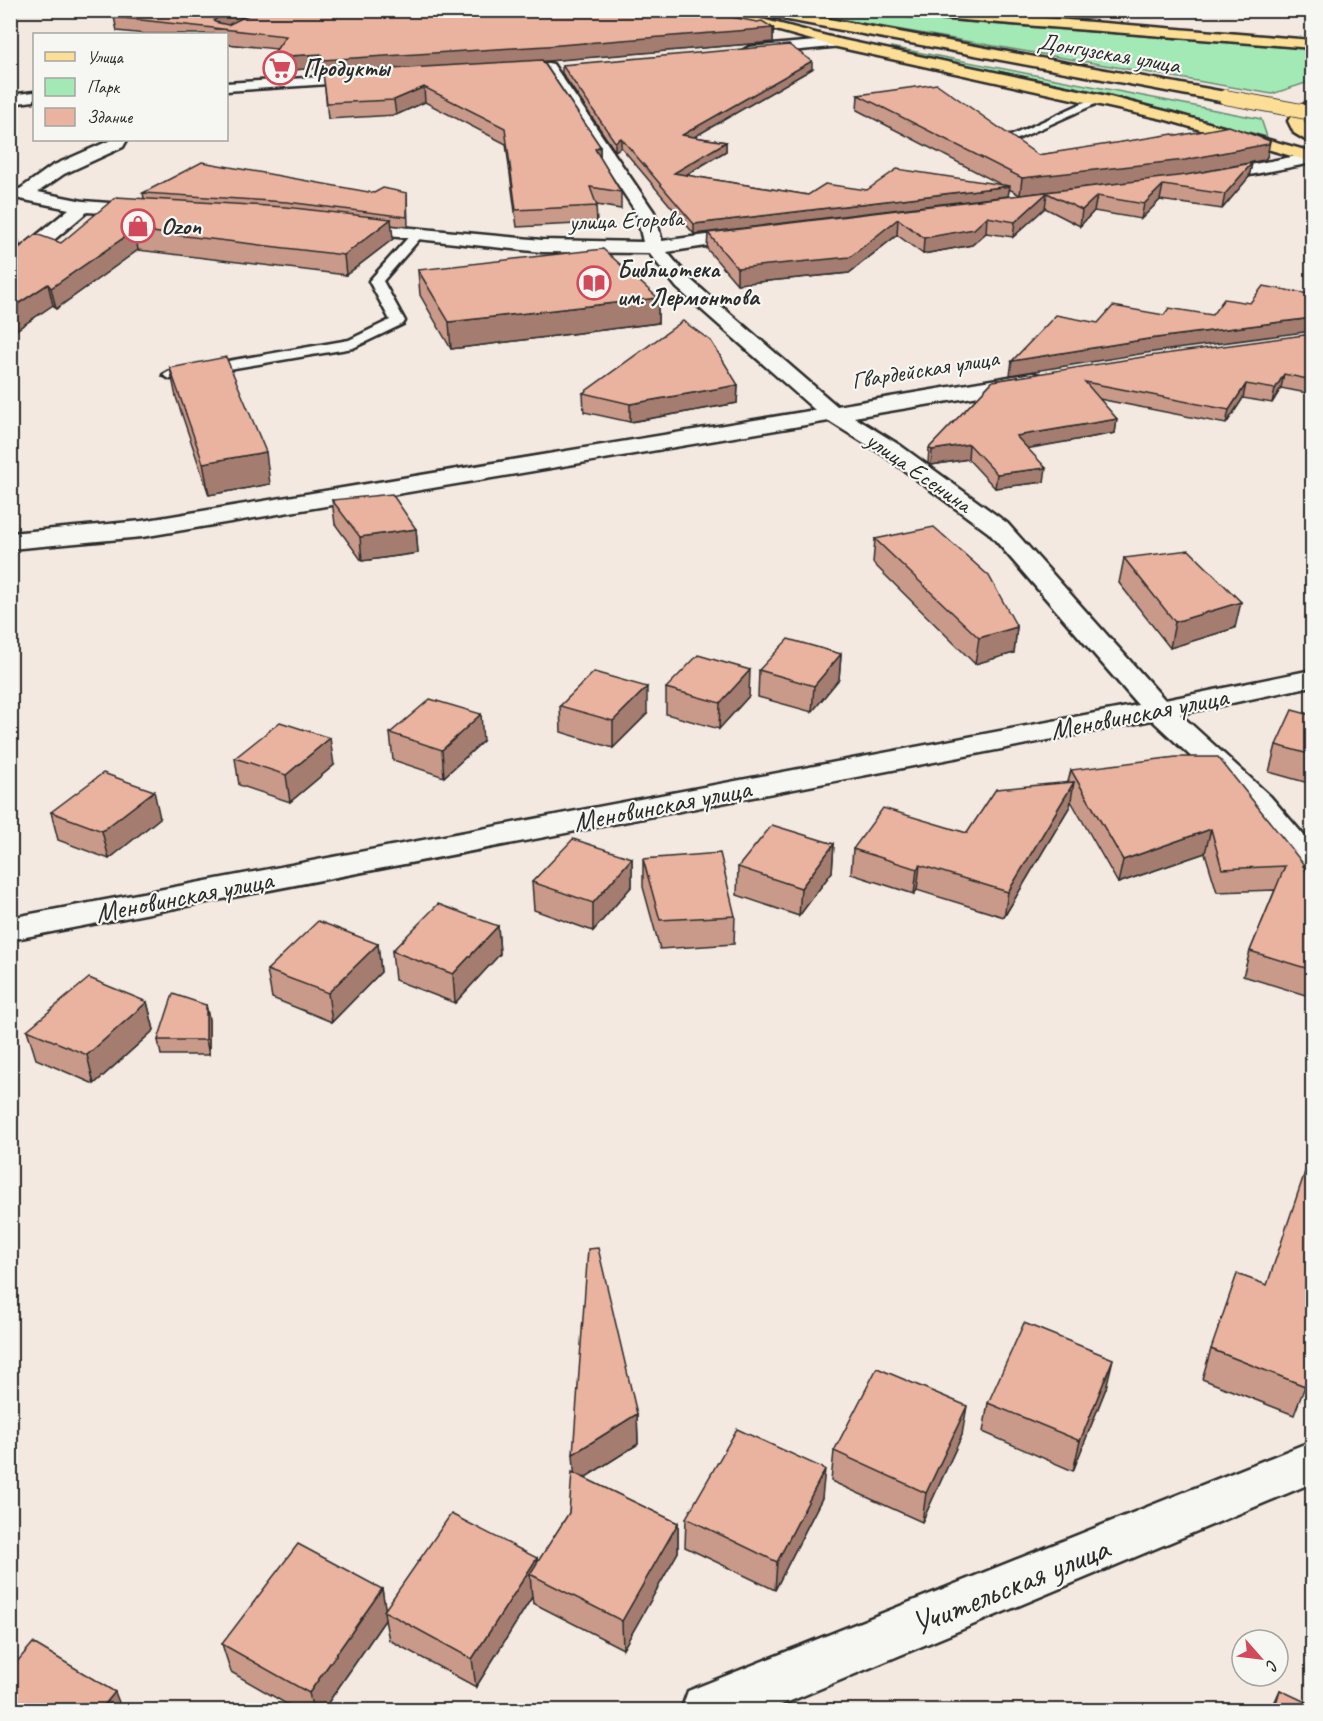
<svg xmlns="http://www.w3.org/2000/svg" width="1323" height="1721" font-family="Caveat,sans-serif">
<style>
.green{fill:#a3e9b6;stroke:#678a70;stroke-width:1.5}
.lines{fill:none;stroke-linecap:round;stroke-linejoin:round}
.lane-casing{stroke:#2b2b2b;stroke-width:5}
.street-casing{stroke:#2b2b2b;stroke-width:5}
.secondary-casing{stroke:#2b2b2b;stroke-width:5}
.primary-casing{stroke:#2b2b2b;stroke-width:5}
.highway-casing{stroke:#2b2b2b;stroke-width:5}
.lane{fill:#f6f6f2;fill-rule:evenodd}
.street{fill:#f6f6f2;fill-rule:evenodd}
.secondary{fill:#f6f6f2;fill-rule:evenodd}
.primary{fill:#fcde96;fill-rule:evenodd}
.highway{fill:#fcde96;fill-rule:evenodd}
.highway-bridge-casing{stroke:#2b2b2b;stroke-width:16;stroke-linecap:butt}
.highway-bridge{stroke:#fcde96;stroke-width:14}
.wall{fill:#c99a89;stroke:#2b2b2b;stroke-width:1.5}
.shaded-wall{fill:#a47d6f;stroke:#2b2b2b;stroke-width:1.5}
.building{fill:#eab39f;stroke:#2b2b2b;stroke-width:1.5}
.labels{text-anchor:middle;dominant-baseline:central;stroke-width:4.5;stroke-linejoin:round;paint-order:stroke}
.far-street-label{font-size:24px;fill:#2b2b2b;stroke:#f6f6f2}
.far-poi-label{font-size:24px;font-weight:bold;fill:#2b2b2b;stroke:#f6f6f2;text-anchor:start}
.street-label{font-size:28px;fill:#2b2b2b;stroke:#f6f6f2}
.near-street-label{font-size:33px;fill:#2b2b2b;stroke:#f6f6f2}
</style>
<rect width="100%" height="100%" fill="#f4e9e1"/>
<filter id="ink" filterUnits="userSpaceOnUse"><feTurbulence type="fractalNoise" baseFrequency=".0167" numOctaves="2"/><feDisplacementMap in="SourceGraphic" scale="12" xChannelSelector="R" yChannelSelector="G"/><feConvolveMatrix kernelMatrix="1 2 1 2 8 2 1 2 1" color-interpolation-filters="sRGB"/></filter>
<g filter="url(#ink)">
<g class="green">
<path d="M792,11H824L1312,49V81L1272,94Z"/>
<path d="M891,47L1261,119L1267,137L1107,94L911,53Z"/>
</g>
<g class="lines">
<defs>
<g id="lane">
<path d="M1098,96L1103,99L1102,101L1013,141L1009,142L1004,139Z"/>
<path d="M417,231L423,235L383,281L405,321L403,324L353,348L170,379L163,375L170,371L349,340L390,320L369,281L413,232Z"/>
</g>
<g id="street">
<path d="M10,10H25L10,15Z"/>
<path d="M837,39L842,40L844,43L842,46L749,55L742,51L749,47Z"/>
<path d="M548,63L553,64L654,212L662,241L752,229L758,230L761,234L758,238L752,239L667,252L691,280L837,406L1032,373L1040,375L1043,380L1040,385L1032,387L854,417L901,446L1007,523L1165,700L1312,670V686L1180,714L1270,796L1312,845V875L1300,872L1248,810L1152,720L10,940V918L1138,705L989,533L885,456L829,421L142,537L10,549V533L142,521L815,410L677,288L649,253L542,252L341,231L338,227L341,223L347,222L542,240L643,242L636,212L541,67Z"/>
<path d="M368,74L373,75L375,78L373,81L226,91V83Z"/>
<path d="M111,140H127L123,147L64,174L38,192L83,201L149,206L155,207L158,211L155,215L149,216L87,212L17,271L10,273V257L69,209L10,197V187L20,189L52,166Z"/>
<path d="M1312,153V163L1208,183L1202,182L1200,178L1202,174L1208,173Z"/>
<path d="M1312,1441V1483L769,1710H681L688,1691Z"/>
</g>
<path id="secondary" d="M34,92V101L10,104V95Z"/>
<g id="primary">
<path d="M704,10H727L838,39L1098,94L1173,113L1312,152V162L1163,119L837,47Z"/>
<path d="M882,10H943L1312,40V48L888,14Z"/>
<path d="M1312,99V111L1304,121L1312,132V144L1294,133L1288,121L1295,110Z"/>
</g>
<path id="highway" d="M750,10H780L1225,92L1233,97L1225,102L756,14Z"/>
</defs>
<use href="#lane" class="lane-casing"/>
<use href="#street" class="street-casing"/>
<use href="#secondary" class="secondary-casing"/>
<use href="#primary" class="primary-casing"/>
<use href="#highway" class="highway-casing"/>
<use href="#lane" class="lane"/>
<use href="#street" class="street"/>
<use href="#secondary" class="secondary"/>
<use href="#primary" class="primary"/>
<use href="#highway" class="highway"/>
<defs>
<path id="highway-bridge" d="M1225,97L1312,113"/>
</defs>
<use href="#highway-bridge" class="highway-bridge-casing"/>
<use href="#highway-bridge" class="highway-bridge"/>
</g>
<g class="wall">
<path d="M114,17L773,28V42L543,61L600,146V158L621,192V209L596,205L597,223L517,227L506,144L425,102L396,115L328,119L323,68L273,71L271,57L277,49L226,44V34H146L117,31Z"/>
<path d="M562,65L812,69L694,137L726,142V151L686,175L808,195L867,190L1002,185L857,110L858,95L1038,155L1177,136L1267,157L1264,160L1184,175L1252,163L1249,177L1222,209L1160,200L1141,219L1094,211L1080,226L1045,208L1013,237L986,233L972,245L923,254L897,235L849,273L737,284L707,249L708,233L1164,178L1020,195L1009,189L1008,196L694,234L621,147L615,151L562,73Z"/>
<path d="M143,193H407L408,227L391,225L393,239L346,275L138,250L56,309L53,305L10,334V224L20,246L13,252L61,243L144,198Z"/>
<path d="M418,270L658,298V323L451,349L420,295Z"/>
<path d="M1312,334V394L1281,388L1272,403L1243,398L1226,424L1099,399L1117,419L1115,433L1027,448L1044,482L995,488L968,459L931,465L928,463L929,448L993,381Z"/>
<path d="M170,368L270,484L209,495L176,397Z"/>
<path d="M738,385L737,403L630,422L584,412L583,393Z"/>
<path d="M332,500L416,529L418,553L362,561L335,524Z"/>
<path d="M875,539L1017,627L1014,653L975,664L873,563Z"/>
<path d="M1124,558L1235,628L1170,648L1119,583Z"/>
<path d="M841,654L839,679L812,712L758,697L759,670Z"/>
<path d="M666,688L749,696L719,729L666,714Z"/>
<path d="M560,706L647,714L613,748L561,732Z"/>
<path d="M1312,713V784L1269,772L1276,745L1307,714Z"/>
<path d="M390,733L483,741L444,777L393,760Z"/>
<path d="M235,758L334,765L290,802L239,785Z"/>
<path d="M1071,770L1305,866V868L1312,879V997L1243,976L1250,951L1275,890L1217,892L1205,853L1118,883L1071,801L1070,806L1004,917L917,890L914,894L851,874L853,849L967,833L1068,782Z"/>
<path d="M51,812L160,818L109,859L58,840Z"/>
<path d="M834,844L832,872L799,916L737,895L738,867Z"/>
<path d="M632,858V886L593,931L534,910L532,882Z"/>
<path d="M643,859L735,916L734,944L660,949L643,887Z"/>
<path d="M498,926L500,954L455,1003L395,980L392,951Z"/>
<path d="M378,944L381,972L332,1022L272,998L267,970Z"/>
<path d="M147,1002L154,1030L94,1084L36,1059L27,1030Z"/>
<path d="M206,1005L209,1020V1055H161L158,1040Z"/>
<path d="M1211,1349L1305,1386L1294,1415L1202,1379Z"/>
<path d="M1106,1388L1073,1471L983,1432L988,1403Z"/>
<path d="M637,1414L638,1444L584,1478L678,1523V1552L623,1649L533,1603L532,1597L476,1687L389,1640L385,1620L323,1710H297L231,1672L222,1644L382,1589L385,1609L537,1558V1564L569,1513L574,1473Z"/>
<path d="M962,1435L922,1522L831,1481L834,1451Z"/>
<path d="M822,1498L775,1590L685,1547L686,1518Z"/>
<path d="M1280,1690L1312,1710H1271Z"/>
</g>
<g class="shaded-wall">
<path d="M231,10H259L223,29H215L214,20Z"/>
<path d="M773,28V42L548,61L324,75L323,68L273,71L271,57Z"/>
<path d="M812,61V69L682,144V135Z"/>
<path d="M424,87L425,102L396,115L394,100Z"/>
<path d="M621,138V147L615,151V142Z"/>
<path d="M1270,141L1267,157L1264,160L1183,176L1020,195L1022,178Z"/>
<path d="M726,142V151L674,182V173Z"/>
<path d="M600,146V162L595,149Z"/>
<path d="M1252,163L1249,177L1222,209L1225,194Z"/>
<path d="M1163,185L1160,200L1141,219L1144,204Z"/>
<path d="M1010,186L1008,196L694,234V224Z"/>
<path d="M1047,193L1045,208L1013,237L1015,222Z"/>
<path d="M1097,196L1094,211L1080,226L1082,210Z"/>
<path d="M987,217L986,233L972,245L923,254L924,238Z"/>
<path d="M391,219L393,239L346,275L344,255Z"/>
<path d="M898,219L897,235L849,273L737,284V268Z"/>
<path d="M15,226L20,246L10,255V230Z"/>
<path d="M135,230L138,250L56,309L51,288Z"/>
<path d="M48,284L53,305L10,334V309Z"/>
<path d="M658,298V323L451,349L449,322Z"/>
<path d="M1312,318V331L1146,353L1010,375L1012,361L1148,339Z"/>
<path d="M1284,374L1281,388L1272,403L1275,389Z"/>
<path d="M1246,384L1243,398L1226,424L1229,410Z"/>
<path d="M738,385L737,403L630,422V404Z"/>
<path d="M1117,419L1115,433L1014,451L1016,436Z"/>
<path d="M969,444L968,459L931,465L932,450Z"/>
<path d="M266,452L270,484L209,495L203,463Z"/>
<path d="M1046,468L1044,482L995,488L997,474Z"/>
<path d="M416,529L418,553L362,561L360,537Z"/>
<path d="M1241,602L1235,628L1170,648L1175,622Z"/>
<path d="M1017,627L1014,653L975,664L979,638Z"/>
<path d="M841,654L839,679L812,712L814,686Z"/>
<path d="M750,670L749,696L719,729L720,703Z"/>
<path d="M647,687V714L613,748V721Z"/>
<path d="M481,714L483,741L444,777L442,750Z"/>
<path d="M330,738L334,765L290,802L286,775Z"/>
<path d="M1074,782L1070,806L1004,917L1008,892Z"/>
<path d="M154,791L160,818L109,859L102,831Z"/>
<path d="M1211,829L1205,853L1118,883L1123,860Z"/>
<path d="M834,844L832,872L799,916L801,888Z"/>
<path d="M632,858V886L593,931V903Z"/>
<path d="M920,865L917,890L914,894L917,869Z"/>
<path d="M498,926L500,954L455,1003L453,974Z"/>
<path d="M378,944L381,972L332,1022L328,993Z"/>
<path d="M147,1002L154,1030L94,1084L87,1055Z"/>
<path d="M206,1005L209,1020V1055L206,1040Z"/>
<path d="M1113,1359L1106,1388L1073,1471L1080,1441Z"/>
<path d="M967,1406L962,1435L922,1522L926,1493Z"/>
<path d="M637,1414L638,1444L575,1484L573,1454Z"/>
<path d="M825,1469L822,1498L775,1590L777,1562Z"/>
<path d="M678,1523V1552L623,1649L622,1621Z"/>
<path d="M537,1558L538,1578L530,1574L532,1597L476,1687L472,1659Z"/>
<path d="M382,1589L386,1612L384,1611L385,1620L323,1710H313L309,1693Z"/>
<path d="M115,1692L122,1710H100Z"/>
</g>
<g class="building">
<path d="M135,10H231L214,20L215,22L228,25L258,10H696L757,22L762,21L773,28L547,46L322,60L321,54L271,57L286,36L114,17Z"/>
<path d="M789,45L812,61L682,135L726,142L674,173L808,195L825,184L867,190L897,169L1010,186L694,224L621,138L615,142L562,65Z"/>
<path d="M542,60L600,146L595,149L621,192L590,187L597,206L516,210L505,128L424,87L394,100L327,103L323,73Z"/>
<path d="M937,84L1038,155L1173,134L1177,136L1229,126L1270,141L1268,144L1185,160L1022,178L858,95Z"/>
<path d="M202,162L374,193L383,188L407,193V217L287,202L143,193Z"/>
<path d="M1252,163L1225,194L1163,185L1144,204L1097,196L1082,210L1047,193L1015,222L987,217L974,229L924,238L898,219L850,257L737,268L708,233L1186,175Z"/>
<path d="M116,197L285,207L391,219L344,255L135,230L51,288L48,284L10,309V253L14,252L36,234L61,243Z"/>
<path d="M10,224L15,226L10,230Z"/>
<path d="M603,249L658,298L449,322L418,270Z"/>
<path d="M1263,286L1309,294L1312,289V318L1148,339L1012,361L1056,315L1098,323L1113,306L1164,315L1169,308L1212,315L1224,299L1250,303Z"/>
<path d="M683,321L711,341L738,385L630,404L583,393Z"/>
<path d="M1312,334V380L1284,374L1275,389L1246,384L1229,410L1085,382L1117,419L1016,436L1046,468L997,474L969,444L932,450L929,448L993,381L1149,356Z"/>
<path d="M226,357L266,452L203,463L170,368Z"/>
<path d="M392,494L416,529L360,537L332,500Z"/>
<path d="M934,527L989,576L1017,627L979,638L875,539Z"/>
<path d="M1189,550L1241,602L1175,622L1124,558Z"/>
<path d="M788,639L841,654L814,686L759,670Z"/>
<path d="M698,655L750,670L720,703L666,688Z"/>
<path d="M594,672L647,687L613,721L560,706Z"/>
<path d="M430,699L481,714L442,750L390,733Z"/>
<path d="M1292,710L1307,714L1312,713V755L1276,745Z"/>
<path d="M280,722L330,738L286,775L235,758Z"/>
<path d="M1176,757H1218L1305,866H1303L1312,879V970L1250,951L1285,866L1222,869L1211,829L1123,860L1071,770Z"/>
<path d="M103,773L154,791L102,831L51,812Z"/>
<path d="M1074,782L1008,892L920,865L917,869L853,849L883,808L967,833L996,789Z"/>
<path d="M772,825L834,844L801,888L738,867Z"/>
<path d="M573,839L632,858L593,903L532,882Z"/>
<path d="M720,853L735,916L660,920L643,859Z"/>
<path d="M438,904L498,926L453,974L392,951Z"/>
<path d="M318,921L378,944L328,993L267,970Z"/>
<path d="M89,978L147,1002L87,1055L27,1030Z"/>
<path d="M173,994L206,1005V1040H158Z"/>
<path d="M1312,1151V1359L1305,1386L1211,1349L1237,1274L1267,1285Z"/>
<path d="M598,1248L637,1414L573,1454L588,1249Z"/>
<path d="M1024,1323L1113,1359L1080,1441L988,1403Z"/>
<path d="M877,1368L967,1406L926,1493L834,1451Z"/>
<path d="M737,1429L825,1469L777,1562L686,1518Z"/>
<path d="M572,1472L678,1523L622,1621L530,1574L569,1513Z"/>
<path d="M451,1514L537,1558L472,1659L384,1611Z"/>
<path d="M298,1544L382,1589L309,1693L222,1644Z"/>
<path d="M33,1643L115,1692L100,1710H10V1670Z"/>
<path d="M1280,1690L1312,1705V1710H1274Z"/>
</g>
</g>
<defs>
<symbol id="supermarket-ring" viewBox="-11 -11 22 22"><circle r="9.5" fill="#f6f6f2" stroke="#d1495b" stroke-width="1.5"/><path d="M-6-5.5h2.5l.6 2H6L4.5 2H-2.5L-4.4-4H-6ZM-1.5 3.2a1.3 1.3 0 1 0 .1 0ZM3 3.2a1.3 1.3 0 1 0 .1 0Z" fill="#d1495b"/></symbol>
<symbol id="shop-ring" viewBox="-11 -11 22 22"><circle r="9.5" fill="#f6f6f2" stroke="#d1495b" stroke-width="1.5"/><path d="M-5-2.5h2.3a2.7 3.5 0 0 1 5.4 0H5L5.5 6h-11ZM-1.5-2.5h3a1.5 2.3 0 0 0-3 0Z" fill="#d1495b"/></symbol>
<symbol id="library-ring" viewBox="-11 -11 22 22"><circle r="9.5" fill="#f6f6f2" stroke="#d1495b" stroke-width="1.5"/><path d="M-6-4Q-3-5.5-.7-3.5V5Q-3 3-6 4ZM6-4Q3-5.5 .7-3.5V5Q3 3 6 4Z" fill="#d1495b"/></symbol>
</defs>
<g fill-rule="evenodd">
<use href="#supermarket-ring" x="261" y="49" width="38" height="38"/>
<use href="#shop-ring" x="119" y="207" width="38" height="38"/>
<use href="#library-ring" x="575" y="264" width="38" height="38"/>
</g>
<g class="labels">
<g class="far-street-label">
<text transform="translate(1109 53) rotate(10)">Донгузская улица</text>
<text transform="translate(626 220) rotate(-2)">улица Егорова</text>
<text transform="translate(925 369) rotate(-9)">Гвардейская улица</text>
<text transform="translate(919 472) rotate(35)">улица Есенина</text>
</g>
<g class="far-poi-label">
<text x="303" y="68">Продукты</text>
<text x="161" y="226">Ozon</text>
<text x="617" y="269">Библиотека<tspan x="617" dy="28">им. Лермонтова</tspan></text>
</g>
<g class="street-label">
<text transform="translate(1139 713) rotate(-11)">Меновинская улица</text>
<text transform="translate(662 805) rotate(-11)">Меновинская улица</text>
<text transform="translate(184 896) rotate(-11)">Меновинская улица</text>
</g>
<g class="near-street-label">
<text transform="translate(1010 1586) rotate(-22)">Учительская улица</text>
</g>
</g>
<rect width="1323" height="1721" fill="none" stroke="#f6f6f2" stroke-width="36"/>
<rect x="18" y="18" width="1287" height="1685" fill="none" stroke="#2b2b2b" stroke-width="2" filter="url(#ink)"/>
<rect x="33" y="33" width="195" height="108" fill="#f6f6f2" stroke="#a5a5a2" stroke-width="1.5"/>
<rect x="45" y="52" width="30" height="9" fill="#fcde96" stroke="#a5a5a2" stroke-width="1.5"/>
<text x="87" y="63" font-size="18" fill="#2b2b2b">Улица</text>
<rect x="45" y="78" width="30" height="18" fill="#a3e9b6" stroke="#a5a5a2" stroke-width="1.5"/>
<text x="87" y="93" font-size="18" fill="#2b2b2b">Парк</text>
<rect x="45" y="108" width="30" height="18" fill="#eab39f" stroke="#a5a5a2" stroke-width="1.5"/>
<text x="87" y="123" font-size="18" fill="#2b2b2b">Здание</text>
<g transform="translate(1260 1658) rotate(118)"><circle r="28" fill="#f6f6f2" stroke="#a5a5a2" stroke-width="1.5"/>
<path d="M0-4.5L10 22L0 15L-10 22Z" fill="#d1495b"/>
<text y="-9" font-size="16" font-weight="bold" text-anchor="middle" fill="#2b2b2b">С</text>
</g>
</svg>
